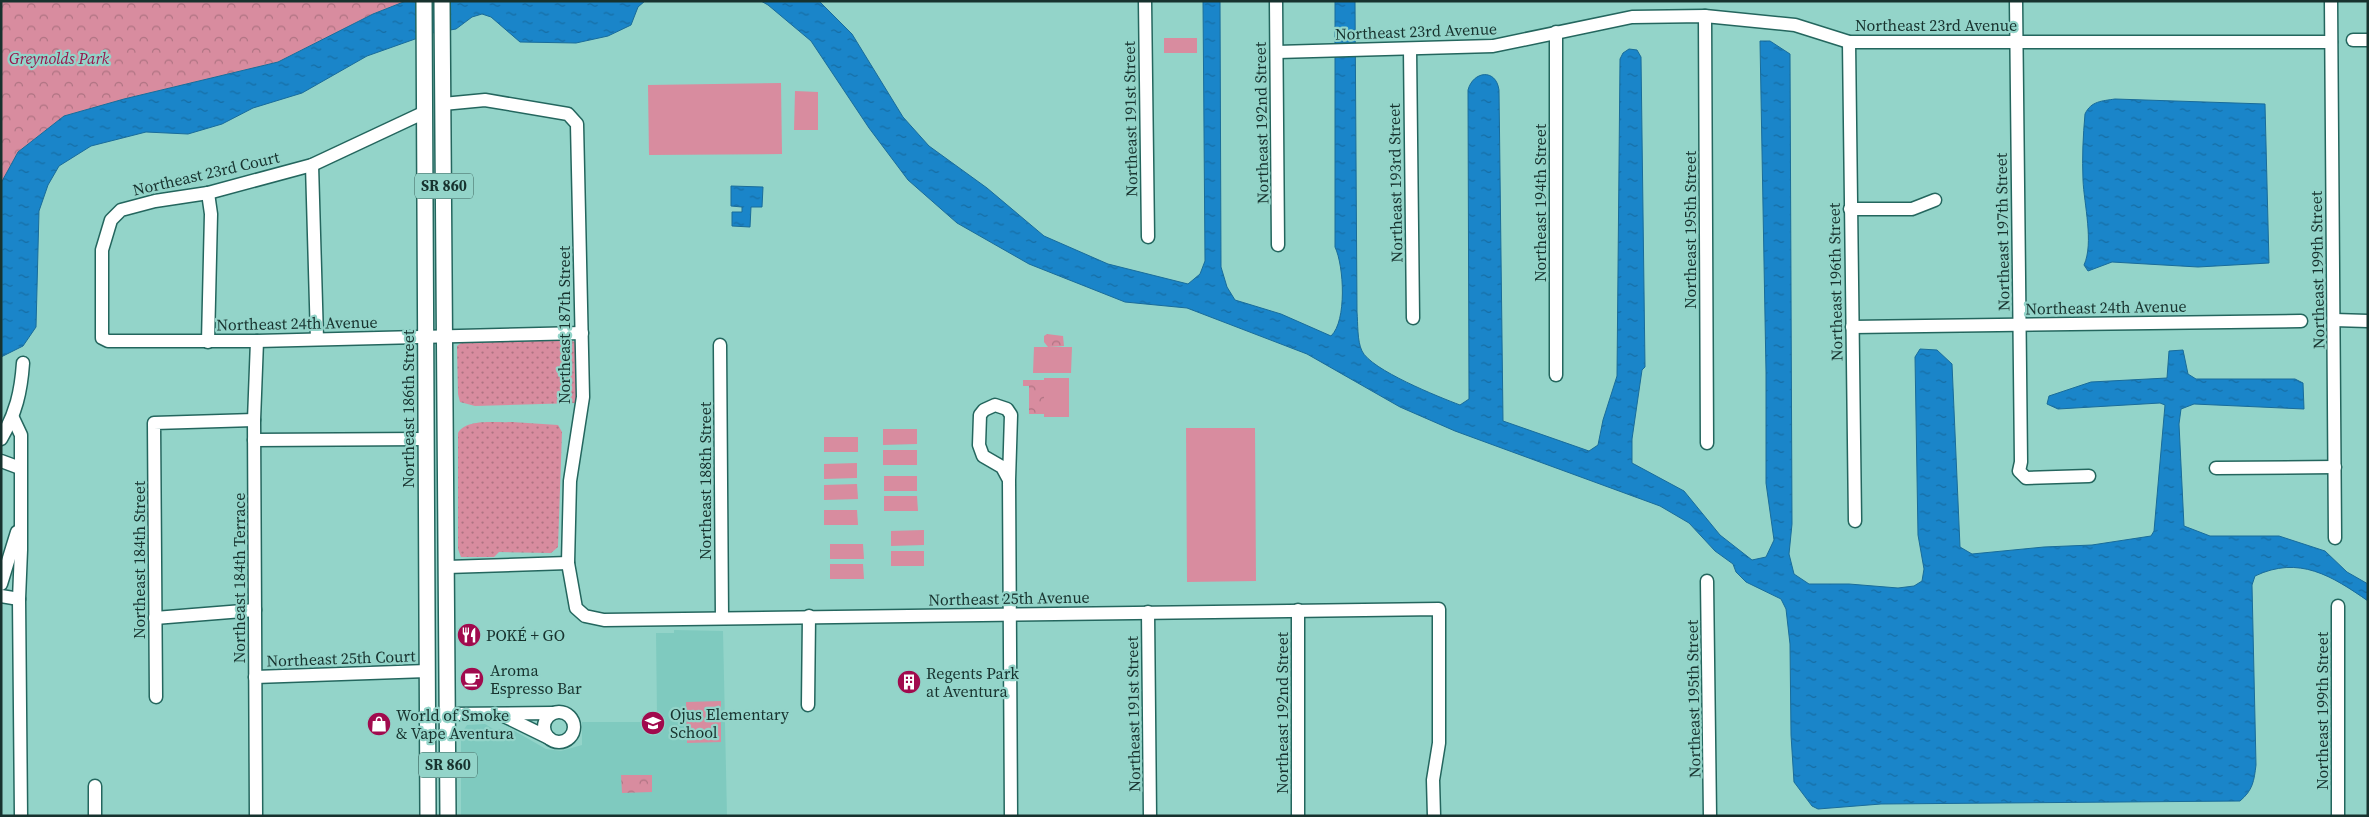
<svg xmlns="http://www.w3.org/2000/svg" width="2369" height="817" font-family="'Source Serif 4',serif">
	<defs>
		<pattern id="grass-dots" width="8" height="8" patternUnits="userSpaceOnUse" patternTransform="scale(1.25)"><rect width="8" height="8" fill="#d88c9f"/><path d="M2 2h.1M6 6h.1" fill="none" stroke="#ae7382" stroke-width="1.8" stroke-linecap="round"/></pattern>
		<pattern id="park-crowns" width="20" height="18" patternUnits="userSpaceOnUse" patternTransform="scale(1.25)"><rect width="20" height="18" fill="#d88c9f"/><path d="M2 6a3 3 0 1 1 6 0M12 15a3 3 0 1 1 6 0" fill="none" stroke="#ae7382"/></pattern>
		<pattern id="water-ripples" width="26" height="14" patternUnits="userSpaceOnUse" patternTransform="scale(1.25)"><rect width="26" height="14" fill="#1a85c9"/><path d="M2 4q2-2 4 0t4 0M15 11q2-2 4 0t4 0" fill="none" stroke="#166da4"/></pattern>
	</defs>
	<rect width="100%" height="100%" fill="#93d4c9"/>
	<!-- built -->
	<polygon fill="#7fcabf" points="674,630 723,631 727,816 461,816 461,734 467,725 485,724 493,729 511,729 546,749 561,751 582,745 582,722 652,722 657,715 656,633 674,633"/>
	<!-- grass -->
	<g fill="url(#grass-dots)">
		<polygon points="571,340 578,344 576,403 475,406 460,402 458,394 457,346 461,343"/>
		<path d="M512,422L558,425L562,432L558,547L551,553L499,552L494,557H461L458,549V433C466,418 497,423 512,422Z"/>
	</g>
	<!-- park -->
	<g fill="url(#park-crowns)">
		<polygon points="1,1 406,1 373,14 278,62 124,99 64,116 18,152 1,183"/>
		<polygon points="1047,334 1063,336 1064,346 1048,347 1044,342 1044,336"/>
		<polygon points="1023,380 1044,380 1044,414 1029,414 1029,386 1023,386"/>
		<polygon points="621,775 652,775 652,792 622,793"/>
	</g>
	<!-- pitch -->
	<g fill="#d88c9f">
		<rect x="1164" y="38" width="33" height="15"/>
		<polygon points="781,83 782,154 649,155 648,85"/>
		<polygon points="795,91 818,92 818,130 794,130"/>
		<polygon points="1034,347 1072,347 1071,373 1033,373"/>
		<rect x="1044" y="378" width="25" height="39"/>
		<polygon points="1186,428 1255,428 1256,581 1187,582"/>
		<polygon points="883,429 917,429 917,444 883,445"/>
		<rect x="824" y="437" width="34" height="15"/>
		<rect x="883" y="450" width="34" height="15"/>
		<polygon points="857,463 857,478 824,479 824,464"/>
		<rect x="884" y="476" width="33" height="15"/>
		<polygon points="857,484 858,499 824,500 824,485"/>
		<polygon points="884,496 917,496 918,511 884,511"/>
		<polygon points="824,510 857,510 858,525 824,525"/>
		<polygon points="924,530 924,545 891,546 891,531"/>
		<polygon points="830,544 863,544 864,559 830,559"/>
		<rect x="891" y="551" width="33" height="15"/>
		<polygon points="830,564 863,564 864,579 830,579"/>
		<polygon points="721,701 721,742 687,743 686,702"/>
	</g>
	<!-- water -->
	<g fill="url(#water-ripples)" stroke="#196c9a">
		<polygon points="406,1 434,4 451,1 645,1 638,7 631,25 608,36 576,43 520,42 491,17 482,14 472,17 456,29 432,33 367,56 302,93 253,108 222,124 188,134 146,132 91,146 59,166 48,185 39,211 36,327 23,346 1,357 1,183 18,152 64,116 124,99 278,62 373,14"/>
		<path d="M761,1H819L852,34L903,117L929,146L987,188L1044,236L1108,264L1188,284L1200,274L1205,261L1203,1H1220L1221,267L1227,287L1235,300L1281,314L1331,336C1347,321 1344,266 1335,247V1H1355L1357,312C1358,323 1357,341 1362,351C1371,370 1439,397 1460,405L1469,399L1468,90C1473,71 1496,68 1499,90L1503,421L1589,451L1598,445L1603,420L1617,376L1620,59L1623,53L1629,49L1637,50L1641,57L1645,367L1642,370L1632,439V463L1684,491L1720,535L1752,560L1766,557L1774,540L1766,483V372L1760,41H1770L1790,54L1792,524L1789,554L1794,574L1809,584H1849L1898,588L1914,586L1922,581L1924,569L1918,535L1915,357L1920,349L1937,350L1952,364L1960,547L1972,554L2044,547L2092,545L2151,536L2154,531L2165,405L2160,403L2058,409L2047,404L2049,396L2091,382L2167,378L2169,351L2183,350L2188,374L2196,379H2295L2303,383L2304,409L2194,404L2181,409L2179,424L2184,526L2210,536H2279L2325,551L2347,572L2368,584V601C2332,576 2299,555 2255,576L2252,585L2256,765C2254,781 2253,790 2240,801L1881,804L1818,809L1812,806L1794,782L1791,735L1790,644L1786,609L1781,599L1746,582L1736,572L1733,564L1715,551L1689,523L1660,506L1455,431L1400,407L1307,354L1187,308L1125,302L1029,264L957,223L908,180L869,128L811,41L768,5Z"/>
		<path d="M2115,99L2265,104L2269,263L2198,267L2112,262L2088,271L2084,265C2094,243 2084,204 2083,180C2082,158 2083,136 2085,114C2091,101 2102,101 2115,99Z"/>
		<polygon points="731,186 763,187 762,207 751,207 750,227 732,226 732,212 742,212 742,207 731,206"/>
	</g>
	<g fill="none" stroke-linecap="round" stroke-linejoin="round">
		<!-- minor casing -->
		<g stroke="#24665e" stroke-width="15">
			<g id="minor">
				<polyline points="1145,1 1148,237"/>
				<polyline points="1276,1 1278,245"/>
				<polyline points="2016,1 2021,462 2019,471 2026,478 2089,476"/>
				<polyline points="2331,1 2335,538"/>
				<polyline points="1705,16 1707,443"/>
				<polyline points="1556,32 1556,375"/>
				<polyline points="2353,40 2368,40"/>
				<polyline points="1849,42 1855,521"/>
				<polyline points="1410,49 1413,318"/>
				<polyline points="1277,52 1493,46 1632,17 1705,16 1795,25 1849,42 2331,42"/>
				<polyline points="443,104 485,100 568,114 577,124 583,397 570,481 568,563 576,608 585,616 604,620 1439,609 1439,743 1433,780 1434,816"/>
				<polyline points="423,113 312,165 208,193 155,201 121,210 111,220 102,250 102,338 108,341 257,341 582,333"/>
				<polyline points="312,165 317,339"/>
				<polyline points="1850,209 1912,209 1935,200"/>
				<polyline points="2334,320 2368,321"/>
				<polyline points="1852,327 2301,321"/>
				<polyline points="208,342 211,214 208,193"/>
				<polyline points="720,345 722,617"/>
				<polyline points="13,418 21,435 21,550 19,599 21,816"/>
				<path d="M1,439C16,413 21,392 23,363"/>
				<polyline points="254,440 426,439"/>
				<polyline points="1,461 20,468"/>
				<polyline points="2216,468 2335,467"/>
				<polyline points="1009,480 1002,467 983,456 979,445 980,415 984,410 995,405 1007,409 1011,415 1009,480 1011,816"/>
				<polyline points="447,567 568,563"/>
				<polyline points="1707,581 1710,816"/>
				<polyline points="1,584 17,532"/>
				<polyline points="1,596 19,599"/>
				<polyline points="1298,610 1298,816"/>
				<polyline points="1148,612 1150,816"/>
				<polyline points="155,618 255,610"/>
				<polyline points="255,677 427,671"/>
				<polyline points="156,697 154,423 254,420"/>
				<polyline points="808,705 809,616"/>
				<circle cx="559" cy="727" r="15"/>
				<polyline points="447,714 553,713"/>
				<polyline points="504,716 549,738"/>
				<polyline points="95,786 95,816"/>
				<polyline points="256,816 254,420 257,341"/>
				<polyline points="2338,816 2338,606"/>
			</g>
		</g>
		<!-- major casing -->
		<g stroke="#24665e" stroke-width="18">
			<g id="major">
				<polyline points="424,1 428,816"/>
				<polyline points="442,1 448,816"/>
			</g>
		</g>
		<!-- minor -->
		<use href="#minor" stroke="#fff" stroke-width="12"/>
		<!-- major -->
		<use href="#major" stroke="#fff" stroke-width="15"/>
	</g>
	<!-- icons -->
	<defs>
		<g id="restaurant-disc" transform="scale(1.25)"><circle r="9.5" fill="#a10a4d" stroke="#93d4c9"/><path d="M-5-6h1v4h1v-4h1v4h1v-4h1v5L-1.5 .5V6h-2V.5L-5-1ZM5-6V6H3V1.5H1.5Q1.5-4 5-6Z" fill="#fff"/></g>
		<g id="cafe-disc" transform="scale(1.25)"><circle r="9.5" fill="#a10a4d" stroke="#93d4c9"/><path d="M-5.5-4.5H6V0H3Q3 3.5 0 3.5H-2.5Q-5.5 3.5-5.5 0ZM3-3.2v2h1.7v-2ZM-6 4.5H4V6H-6Z" fill="#fff"/></g>
		<g id="building-disc" transform="scale(1.25)"><circle r="9.5" fill="#a10a4d" stroke="#93d4c9"/><path d="M-4-6H4V6H1V3H-1V6H-4ZM-2.5-4.3h1.7v1.8h-1.7ZM.8-4.3h1.7v1.8H.8ZM-2.5-1h1.7V.8h-1.7ZM.8-1h1.7V.8H.8Z" fill="#fff"/></g>
		<g id="school-disc" transform="scale(1.25)"><circle r="9.5" fill="#a10a4d" stroke="#93d4c9"/><path d="M0-5L7-2L0 1L-7-2ZM-4 1L0 2.5L4 1V4Q0 6-4 4Z" fill="#fff"/></g>
		<g id="shop-disc" transform="scale(1.25)"><circle r="9.5" fill="#a10a4d" stroke="#93d4c9"/><path d="M-5-2.5h2.3a2.7 3.5 0 0 1 5.4 0H5L5.5 6h-11ZM-1.5-2.5h3a1.5 2.3 0 0 0-3 0Z" fill="#fff"/></g>
	</defs>
	<g fill-rule="evenodd">
		<use href="#restaurant-disc" x="469" y="635"/>
		<use href="#cafe-disc" x="472" y="679"/>
		<use href="#building-disc" x="909" y="682"/>
		<use href="#school-disc" x="653" y="723"/>
		<use href="#shop-disc" x="379" y="724"/>
	</g>
	<g text-anchor="middle" stroke-width="4.5" stroke-linejoin="round" paint-order="stroke">
		<!-- shield labels -->
		<g fill="#93d4c9" stroke="#3c635c" stroke-width="1">
			<rect x="415" y="173.5" width="58" height="25" rx="4"/>
			<rect x="419" y="752.5" width="58" height="25" rx="4"/>
		</g>
		<g font-size="15" font-weight="bold" fill="#17322e">
			<text x="444" y="191">SR 860</text>
			<text x="448" y="770">SR 860</text>
		</g>
		<!-- street labels -->
		<g font-size="16" fill="#17322e" stroke="#93d4c9">
			<text x="1936" y="31">Northeast 23rd Avenue</text>
			<text transform="translate(1416 31) rotate(-2)" y="6">Northeast 23rd Avenue</text>
			<text transform="translate(1130 119) rotate(-91)" y="6">Northeast 191st Street</text>
			<text transform="translate(1261 123) rotate(-91)" y="6">Northeast 192nd Street</text>
			<text transform="translate(206 173) rotate(-13)" y="6">Northeast 23rd Court</text>
			<text transform="translate(1395 183) rotate(-91)" y="6">Northeast 193rd Street</text>
			<text transform="translate(1540 203) rotate(-90)" y="6">Northeast 194th Street</text>
			<text transform="translate(1690 230) rotate(-90)" y="6">Northeast 195th Street</text>
			<text transform="translate(2002 232) rotate(-91)" y="6">Northeast 197th Street</text>
			<text transform="translate(2317 270) rotate(-91)" y="6">Northeast 199th Street</text>
			<text transform="translate(1835 282) rotate(-91)" y="6">Northeast 196th Street</text>
			<text transform="translate(2106 307) rotate(-1)" y="6">Northeast 24th Avenue</text>
			<text transform="translate(297 323) rotate(-1)" y="6">Northeast 24th Avenue</text>
			<text transform="translate(564 325) rotate(-90)" y="6">Northeast 187th Street</text>
			<text transform="translate(408 409) rotate(-90)" y="6">Northeast 186th Street</text>
			<text transform="translate(705 481) rotate(-90)" y="6">Northeast 188th Street</text>
			<text transform="translate(139 560) rotate(-90)" y="6">Northeast 184th Street</text>
			<text transform="translate(239 578) rotate(-90)" y="6">Northeast 184th Terrace</text>
			<text transform="translate(1009 598) rotate(-1)" y="6">Northeast 25th Avenue</text>
			<text transform="translate(341 658) rotate(-2)" y="6">Northeast 25th Court</text>
			<text transform="translate(1693 699) rotate(-91)" y="6">Northeast 195th Street</text>
			<text transform="translate(2322 711) rotate(-90)" y="6">Northeast 199th Street</text>
			<text transform="translate(1282 713) rotate(-90)" y="6">Northeast 192nd Street</text>
			<text transform="translate(1133 714) rotate(-91)" y="6">Northeast 191st Street</text>
		</g>
		<!-- park labels -->
		<g font-size="16" font-style="italic" fill="#99154b" stroke="#93d4c9">
			<text x="59" y="64">Greynolds Park</text>
		</g>
		<!-- poi labels -->
		<g font-size="16" fill="#17322e" stroke="#93d4c9" text-anchor="start">
			<text x="486" y="641">POKÉ + GO</text>
			<text x="490" y="676">Aroma<tspan x="490" dy="18">Espresso Bar</tspan></text>
			<text x="926" y="679">Regents Park<tspan x="926" dy="18">at Aventura</tspan></text>
			<text x="670" y="720">Ojus Elementary<tspan x="670" dy="18">School</tspan></text>
			<text x="396" y="721">World of Smoke<tspan x="396" dy="18">&amp; Vape Aventura</tspan></text>
		</g>
	</g>
	<!-- border -->
	<rect width="2369" height="817" fill="none" stroke="#17322e" stroke-width="5"/>
</svg>
